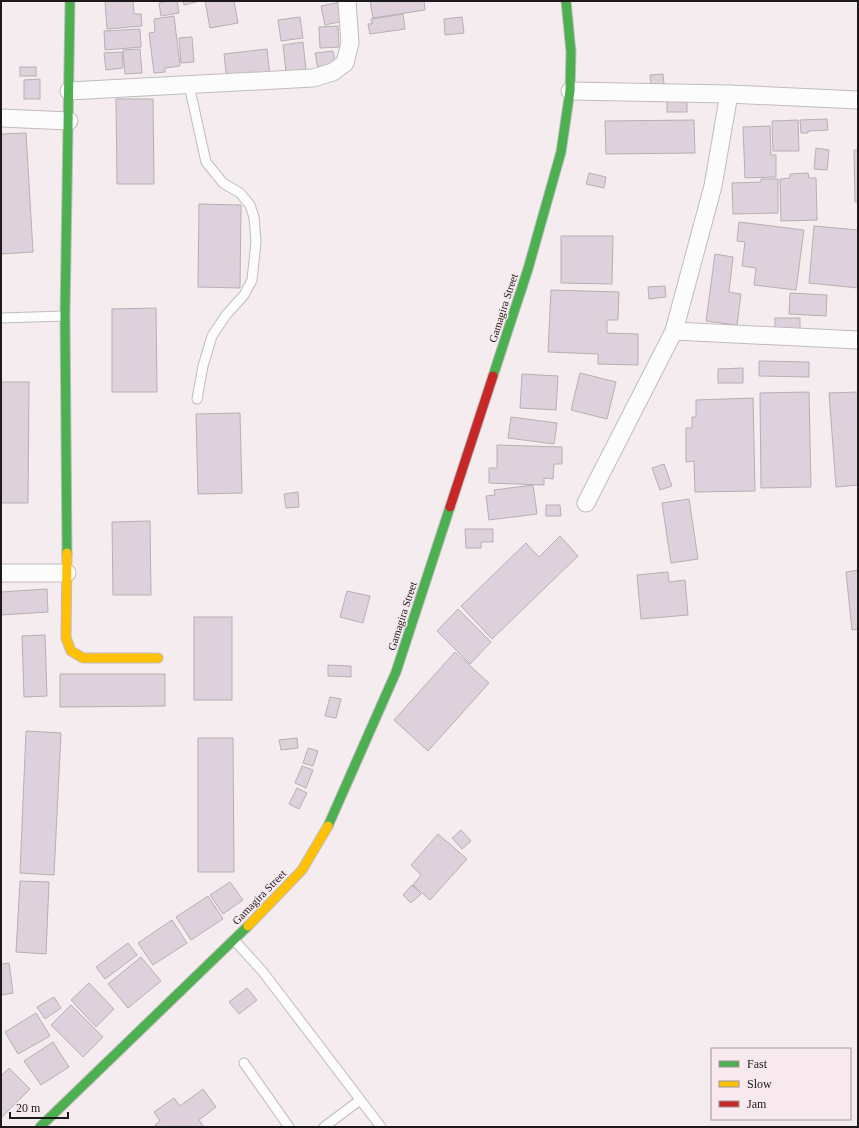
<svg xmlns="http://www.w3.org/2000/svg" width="859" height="1128" font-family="Georgia,serif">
	<rect width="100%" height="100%" fill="#f4ecef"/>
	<!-- building -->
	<g fill="#dfd1db" stroke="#b5b0b2">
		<polygon points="105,1 133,1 134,14 141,14 142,26 107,29"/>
		<polygon points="170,1 177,1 179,13 161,16 159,3"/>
		<polygon points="183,1 200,1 184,5"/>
		<polygon points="205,1 234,1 238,23 210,28"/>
		<polygon points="370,1 424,1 425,10 373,18"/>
		<polygon points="341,2 344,21 325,25 321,6"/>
		<polygon points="403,14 405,29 370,34 368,24 372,24 371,19"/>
		<polygon points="174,16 180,66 165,68 165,72 154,73 149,33 155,32 154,19"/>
		<polygon points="300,17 303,38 281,41 278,20"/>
		<polygon points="462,17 464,33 445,35 444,19"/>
		<polygon points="338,26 339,47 320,48 319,27"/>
		<polygon points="140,29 141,47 105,50 104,31"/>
		<polygon points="192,37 194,62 181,63 179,38"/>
		<polygon points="303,42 306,70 286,72 283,45"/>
		<polygon points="140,49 142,73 125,74 123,50"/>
		<polygon points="267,49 270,76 227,81 224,54"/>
		<polygon points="333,51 336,67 318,69 315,53"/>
		<polygon points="122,52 123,68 106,70 104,53"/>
		<rect x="20" y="67" width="16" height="9"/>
		<polygon points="663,74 664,84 651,85 650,75"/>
		<polygon points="40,79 40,99 24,99 24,80"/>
		<polygon points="116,99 153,99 154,184 117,184"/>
		<rect x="667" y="101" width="20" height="11"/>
		<polygon points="827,119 828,130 808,131 808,133 801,133 800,120"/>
		<polygon points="694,120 695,153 606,154 605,121"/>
		<polygon points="798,120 799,151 773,151 772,121"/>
		<polygon points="770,126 771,155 776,155 776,177 745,178 743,127"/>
		<polygon points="26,133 33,252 1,254 1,134"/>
		<polygon points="816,148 829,150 827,170 814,169"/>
		<polygon points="854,150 858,150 858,202 855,202"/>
		<polygon points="589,173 606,177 604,188 586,184"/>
		<polygon points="808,173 809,178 816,178 817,220 781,221 780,179 790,178 790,174"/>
		<polygon points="761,179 778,179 778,213 733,214 732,183 761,182"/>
		<polygon points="199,204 241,205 240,288 198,287"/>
		<polygon points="739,222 804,230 796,290 754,285 756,268 742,266 745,242 737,241"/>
		<polygon points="814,226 858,230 858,288 809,283"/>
		<polygon points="561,236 613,236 612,284 561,283"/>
		<polygon points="715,254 733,257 729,292 741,294 737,325 706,321"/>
		<polygon points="665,286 666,297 649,299 648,287"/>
		<polygon points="551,290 619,292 618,320 607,320 607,333 638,334 638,365 598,364 598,354 548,352"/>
		<polygon points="790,293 827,295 826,316 789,314"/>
		<polygon points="156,308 157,392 112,392 112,309"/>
		<rect x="775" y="318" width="25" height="11"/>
		<polygon points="759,361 809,362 809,377 759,376"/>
		<polygon points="743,368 743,383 718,383 718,369"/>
		<polygon points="580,373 616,382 607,419 571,410"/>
		<polygon points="522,374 558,376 556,410 520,408"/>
		<polygon points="1,382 29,382 28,503 1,503"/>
		<polygon points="809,392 811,487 761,488 760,393"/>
		<polygon points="858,392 858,485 836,487 829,393"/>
		<polygon points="753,398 755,491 695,492 694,461 686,462 686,428 692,428 692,417 696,417 696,400"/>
		<polygon points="240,413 242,493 198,494 196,414"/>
		<polygon points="511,417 557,423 554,444 508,438"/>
		<polygon points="497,445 562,447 562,464 554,464 553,479 544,478 544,485 489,483 489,468 497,468"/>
		<polygon points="664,464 672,486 660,490 652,468"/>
		<polygon points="533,485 537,514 489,520 486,496 495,495 494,490"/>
		<polygon points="298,492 299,507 286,508 284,494"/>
		<polygon points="689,499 698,559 671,563 662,503"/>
		<polygon points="546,505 560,505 561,516 546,516"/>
		<polygon points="150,521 151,595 113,595 112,522"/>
		<polygon points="465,529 493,529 493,542 481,542 481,548 466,548"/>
		<polygon points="560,536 578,556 492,639 461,606 526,543 539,557"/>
		<polygon points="858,570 858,629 852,630 846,572"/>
		<polygon points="668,572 669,582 685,580 688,615 641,619 637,575"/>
		<polygon points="47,589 48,612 1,615 1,592"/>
		<polygon points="347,591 370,596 363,623 340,617"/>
		<polygon points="458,609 491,642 470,664 437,631"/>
		<rect x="194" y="617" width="38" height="83"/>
		<polygon points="45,635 47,696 24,697 22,636"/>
		<polygon points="455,652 489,683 428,751 394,720"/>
		<polygon points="328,665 351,666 351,677 328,676"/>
		<polygon points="60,674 165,674 165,706 60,707"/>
		<polygon points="330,697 341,699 336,718 325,716"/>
		<polygon points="26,731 61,733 54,875 20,873"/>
		<polygon points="198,738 233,738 234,872 198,872"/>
		<polygon points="297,738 298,748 281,750 279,740"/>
		<polygon points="308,748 318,751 313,766 303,763"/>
		<polygon points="302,766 313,770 306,788 295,783"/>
		<polygon points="297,788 307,793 299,809 289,804"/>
		<polygon points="461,830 471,841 462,849 452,838"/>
		<polygon points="438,834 467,859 430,900 413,885 421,875 411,865"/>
		<polygon points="20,881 49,882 46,954 16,952"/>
		<polygon points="230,882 243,900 223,914 210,895"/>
		<polygon points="412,885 421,894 411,903 403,895"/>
		<polygon points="208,896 223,919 191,940 176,917"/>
		<polygon points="172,920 187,943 153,965 138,943"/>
		<polygon points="128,943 137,955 105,979 96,967"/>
		<polygon points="141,957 161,981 128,1008 108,984"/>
		<polygon points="9,963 13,993 1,995 1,964"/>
		<polygon points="89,983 114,1009 96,1027 71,1000"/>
		<polygon points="247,988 257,1000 239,1014 229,1002"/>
		<polygon points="54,997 61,1008 45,1019 37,1007"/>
		<polygon points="71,1005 103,1037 83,1057 51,1025"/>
		<polygon points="36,1013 50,1036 18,1054 5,1032"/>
		<polygon points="53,1042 69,1067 41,1085 24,1061"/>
		<polygon points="9,1068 30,1089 1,1118 1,1076"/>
		<polygon points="203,1089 216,1107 199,1120 204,1127 157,1127 155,1125 160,1121 154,1112 174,1098 180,1106"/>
	</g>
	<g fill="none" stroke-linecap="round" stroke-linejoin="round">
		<!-- lane casing -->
		<g stroke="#c1bbbd" stroke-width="11">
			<g id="lane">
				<polyline points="189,85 206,162 223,183 240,193 250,205 254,217 256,242 252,280 244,295 226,315 212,336 203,366 197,399"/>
				<polyline points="1,318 65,316"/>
				<polyline points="234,940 263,972 381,1127"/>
				<polyline points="244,1063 289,1127"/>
				<polyline points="324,1127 360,1100"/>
			</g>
		</g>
		<!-- street casing -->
		<g stroke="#c1bbbd" stroke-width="19">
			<g id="street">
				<polyline points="69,91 313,78 333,72 345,63 350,43 347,1"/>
				<polyline points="570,91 729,94 858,100"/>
				<polyline points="1,118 69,121"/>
				<polyline points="674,331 858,340"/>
				<polyline points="586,503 674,331 713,186 729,94"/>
				<polyline points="1,573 67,573"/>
			</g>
		</g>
		<!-- fast casing -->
		<g stroke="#c1bbbd" stroke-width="11">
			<g id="fast">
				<polyline points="493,376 528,269 561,152 570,91 571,52 566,1"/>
				<polyline points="67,553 65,316 70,1"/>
				<polyline points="328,826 396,672 450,507"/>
				<polyline points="40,1127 248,926"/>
			</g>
		</g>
		<!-- slow casing -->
		<g stroke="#c1bbbd" stroke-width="11">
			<g id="slow">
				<polyline points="67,553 66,638 71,651 83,658 158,658"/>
				<polyline points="248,926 302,870 328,826"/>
			</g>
		</g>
		<!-- jam casing -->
		<g stroke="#c1bbbd" stroke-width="11">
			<polyline id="jam" points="450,507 493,376"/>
		</g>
		<!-- lane -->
		<use href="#lane" stroke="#fdfcfd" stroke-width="9"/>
		<!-- street -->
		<use href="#street" stroke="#fdfcfd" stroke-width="17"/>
		<!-- fast -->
		<use href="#fast" stroke="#4caf50" stroke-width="9"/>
		<!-- slow -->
		<use href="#slow" stroke="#ffc107" stroke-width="9"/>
		<!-- jam -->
		<use href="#jam" stroke="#c62828" stroke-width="9"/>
	</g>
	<g text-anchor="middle" stroke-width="3" stroke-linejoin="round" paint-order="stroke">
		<!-- street labels -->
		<g font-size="11" fill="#1e1a1b" stroke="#f7e9ee">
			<text transform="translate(503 308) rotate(-72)" y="4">Gamagira Street</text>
			<text transform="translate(402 616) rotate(-72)" y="4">Gamagira Street</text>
			<text transform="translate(259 897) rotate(-46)" y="4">Gamagira Street</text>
		</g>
	</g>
	<!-- border -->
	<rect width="859" height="1128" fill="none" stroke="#1e1a1b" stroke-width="4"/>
	<!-- legend -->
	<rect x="711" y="1048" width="140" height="72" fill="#f7e9ee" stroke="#a0969a"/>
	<rect x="719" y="1061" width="20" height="6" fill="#4caf50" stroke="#a0969a"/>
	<text x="747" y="1068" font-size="12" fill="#1e1a1b">Fast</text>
	<rect x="719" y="1081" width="20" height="6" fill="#ffc107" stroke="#a0969a"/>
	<text x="747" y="1088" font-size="12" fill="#1e1a1b">Slow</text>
	<rect x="719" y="1101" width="20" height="6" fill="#c62828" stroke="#a0969a"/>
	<text x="747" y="1108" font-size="12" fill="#1e1a1b">Jam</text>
	<!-- scale -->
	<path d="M10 1112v6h58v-6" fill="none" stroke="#1e1a1b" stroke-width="2"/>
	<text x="16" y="1112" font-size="12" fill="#1e1a1b" stroke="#f7e9ee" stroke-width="3" paint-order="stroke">20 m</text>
</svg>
